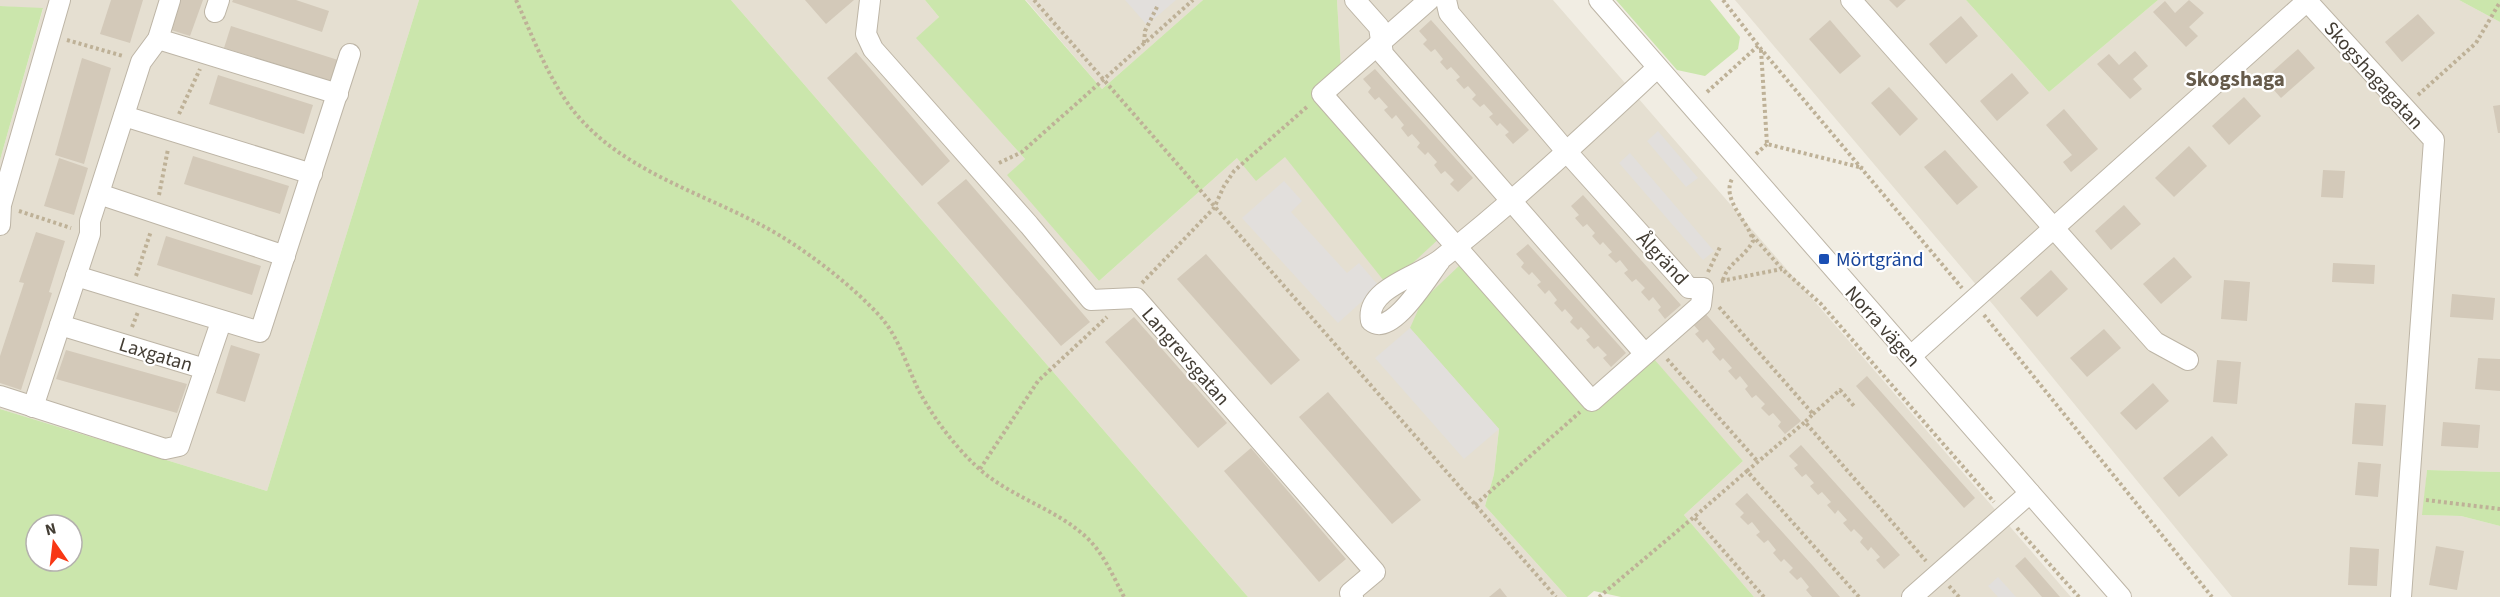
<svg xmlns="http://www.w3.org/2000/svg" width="2500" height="597" font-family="'Source Sans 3',sans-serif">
	<rect width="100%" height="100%" fill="#f1ede3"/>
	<!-- residential -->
	<g fill="#e5dfd1">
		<polygon points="0,0 419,0 267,491 0,409 0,160 43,9 0,6"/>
		<polygon points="731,0 925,0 939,17 917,38 1025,159 1008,175 1099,281 1237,158 1285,156 1388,285 1315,90 1341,68 1337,0 1553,0 2071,597 1754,597 1684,515 1743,461 1654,360 1593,410 1499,429 1494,474 1485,506 1567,597 1248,597"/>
		<polygon points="1026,0 1203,0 1102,89"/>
		<polygon points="1735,0 1966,0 2049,92 2158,0 2459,0 2500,22 2500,472 2427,470 2423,515 2461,516 2500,526 2500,597 2232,597 1995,307"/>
	</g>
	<!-- green -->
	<g fill="#cbe6ac" fill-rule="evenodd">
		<path d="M419,0H731L1248,597H0V409L267,491ZM36,525H72V561H36Z"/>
		<polygon points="925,0 1025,0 1102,89 1203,0 1337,0 1341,68 1315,90 1443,235 1388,286 1285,157 1256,181 1237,158 1099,281 1007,175 1025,159 916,38 939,17"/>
		<polygon points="1616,0 1710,0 1740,37 1738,49 1705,76 1677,70"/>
		<polygon points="1966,0 2158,0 2049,92"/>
		<polygon points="2459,0 2500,0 2500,22"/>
		<polygon points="0,6 43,8 0,160"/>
		<polygon points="1461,264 1592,409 1654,359 1743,461 1684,515 1754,597 1621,597 1594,591 1587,597 1567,597 1485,506 1494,474 1499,429 1410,328 1422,301"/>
		<polygon points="2427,470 2500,472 2500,526 2461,516 2422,515"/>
	</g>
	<!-- parking -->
	<g fill="#e2dfdc">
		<polygon points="1125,0 1176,0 1147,25"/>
		<polygon points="1658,131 1698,178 1686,187 1647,141"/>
		<polygon points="1630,153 1714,251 1703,260 1619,163"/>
		<polygon points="1284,181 1302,201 1291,212 1347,273 1359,263 1379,286 1338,323 1242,218"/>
		<polygon points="1410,328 1499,429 1464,459 1375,358"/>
		<polygon points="1998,577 2016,597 1998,597 1988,586"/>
	</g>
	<!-- building -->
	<g fill="#d3c9b9">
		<polygon points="111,0 143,0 130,43 100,34"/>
		<polygon points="178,0 203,0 190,36 168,29"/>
		<polygon points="233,0 296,0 329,11 322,32 232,2"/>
		<polygon points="805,0 854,0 826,24"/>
		<polygon points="1889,0 1906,0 1897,8"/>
		<polygon points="2189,0 2204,13 2189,27 2198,36 2186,47 2153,12 2165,1 2175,13"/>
		<polygon points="2418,14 2435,33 2402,62 2385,42"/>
		<polygon points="1961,16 1978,36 1946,64 1929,44"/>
		<polygon points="1431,20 1529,130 1513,144 1505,135 1509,132 1500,123 1497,126 1489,117 1493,114 1484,104 1480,107 1472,99 1476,95 1468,86 1464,89 1456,80 1460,77 1451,67 1447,70 1440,62 1443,59 1435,49 1431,52 1423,44 1427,40 1419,31"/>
		<polygon points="1830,20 1861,56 1840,74 1809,39"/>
		<polygon points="231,26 338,60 331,81 224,48"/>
		<polygon points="2298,49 2315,68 2281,98 2264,79"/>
		<polygon points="2135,51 2148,66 2133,79 2142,89 2130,99 2097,64 2109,54 2119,65"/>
		<polygon points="856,52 950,161 922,186 827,78"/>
		<polygon points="82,58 111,68 84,164 55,155"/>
		<polygon points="1375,69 1473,178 1458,192 1450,184 1454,180 1445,171 1441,174 1434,165 1437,162 1428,152 1425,155 1417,147 1420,143 1412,134 1408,137 1401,128 1404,125 1396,115 1392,119 1384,110 1388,107 1379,97 1375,100 1368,92 1371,88 1363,79"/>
		<polygon points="2012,73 2029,93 1997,121 1980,101"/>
		<polygon points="218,75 313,105 304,134 209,104"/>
		<polygon points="1889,87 1918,119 1900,136 1871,103"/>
		<polygon points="2244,97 2261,116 2229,145 2212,126"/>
		<polygon points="2500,105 2500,133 2498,133 2493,106"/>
		<polygon points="2064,109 2098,149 2071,172 2063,162 2072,155 2046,125"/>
		<polygon points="2189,146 2207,166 2174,197 2155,178"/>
		<polygon points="1945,150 1978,187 1957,205 1924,167"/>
		<polygon points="193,156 289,186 280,214 184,184"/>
		<polygon points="59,158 88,168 74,215 44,206"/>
		<polygon points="2323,170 2345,171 2343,198 2321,197"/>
		<polygon points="966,179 1090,322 1061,346 937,203"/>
		<polygon points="1583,195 1681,305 1665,319 1658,310 1661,307 1653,297 1649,301 1641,292 1645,288 1636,279 1632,282 1624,273 1628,270 1620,260 1616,263 1608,255 1612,252 1603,242 1600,245 1592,236 1595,233 1587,224 1583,227 1575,218 1579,215 1571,206"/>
		<polygon points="2124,205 2141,224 2111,250 2095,231"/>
		<polygon points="36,232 65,241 49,292 52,293 21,390 0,383 0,356 24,283 19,282"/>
		<polygon points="166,236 261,266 252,295 157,265"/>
		<polygon points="1528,244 1626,353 1611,367 1603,358 1607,355 1598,346 1594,349 1586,340 1590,337 1581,327 1578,330 1570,322 1573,318 1565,309 1562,312 1554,303 1557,300 1549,290 1545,294 1537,285 1541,282 1532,272 1529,275 1521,267 1524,263 1516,254"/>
		<polygon points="1206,254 1300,360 1271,385 1177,279"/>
		<polygon points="2174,257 2192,277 2161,304 2143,284"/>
		<polygon points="2333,263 2375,265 2374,284 2332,282"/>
		<polygon points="2051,270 2068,289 2037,317 2020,298"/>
		<polygon points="2224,280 2250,282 2247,321 2221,319"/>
		<polygon points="2452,294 2495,298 2493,320 2450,317"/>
		<polygon points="1703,311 1801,421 1785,434 1778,426 1781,422 1773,413 1769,416 1761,408 1765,404 1756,395 1752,398 1745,389 1748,386 1740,376 1736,380 1728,371 1732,368 1723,358 1720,361 1712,352 1715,349 1707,339 1703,343 1695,334 1699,331 1691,322"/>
		<polygon points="1134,317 1227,423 1198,448 1105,342"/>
		<polygon points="2104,329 2121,348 2087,377 2070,358"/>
		<polygon points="231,345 260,354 245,402 216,393"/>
		<polygon points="66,350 187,384 177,413 56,379"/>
		<polygon points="2478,358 2500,359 2500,391 2475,389"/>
		<polygon points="2217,360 2241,362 2237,404 2213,402"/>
		<polygon points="1867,376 1975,498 1964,508 1856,386"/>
		<polygon points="2153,383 2169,401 2136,430 2120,413"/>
		<polygon points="1328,392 1421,500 1392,524 1299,417"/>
		<polygon points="2355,403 2386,405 2383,446 2352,444"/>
		<polygon points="2443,422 2480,425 2478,448 2441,446"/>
		<polygon points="2212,436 2228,455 2179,497 2163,478"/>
		<polygon points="1801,445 1900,555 1884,569 1876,560 1880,557 1871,547 1868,551 1860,542 1863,538 1854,529 1851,532 1843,523 1847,520 1838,510 1835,514 1827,505 1831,502 1822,492 1818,495 1810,486 1814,483 1806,474 1802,477 1794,468 1798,465 1789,456"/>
		<polygon points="1251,448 1346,559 1319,582 1224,471"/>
		<polygon points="2358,462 2381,464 2378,497 2355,495"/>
		<polygon points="1747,493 1813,566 1840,597 1812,597 1806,590 1809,587 1801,577 1797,580 1789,572 1793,568 1784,559 1781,562 1773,553 1776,550 1768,540 1764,543 1756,535 1760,532 1752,522 1748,525 1740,517 1744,513 1735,504"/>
		<polygon points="2436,546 2464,551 2457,590 2429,585"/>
		<polygon points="2350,547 2379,549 2377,586 2348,585"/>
		<polygon points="2025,557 2060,597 2042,597 2015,566"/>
		<polygon points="1500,588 1507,597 1489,597"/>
	</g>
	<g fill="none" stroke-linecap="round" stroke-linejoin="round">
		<!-- minor casing -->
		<g stroke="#bdb5a6" stroke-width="22">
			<g id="minor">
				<polyline points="870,0 866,34 873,49 1029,225 1091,300 1136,298 1375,572 1350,593 1353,597"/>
				<polyline points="1355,0 1379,27 1383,54 1645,354"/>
				<polyline points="1429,0 1322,94 1592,401 1701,305 1703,288 1689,288 1566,151 1449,13 1446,0"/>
				<polyline points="1599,0 2121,597"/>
				<polyline points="1851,0 2155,342 2188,360"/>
				<polyline points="215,12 219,0"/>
				<polyline points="158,39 338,94"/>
				<polyline points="124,116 312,174"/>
				<polyline points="99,194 285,256"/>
				<polyline points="0,225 1,205 60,0"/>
				<path d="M1440,261C1428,276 1392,338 1371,321C1365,288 1420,276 1441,259C1516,200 1587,133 1657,68"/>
				<polyline points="76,276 260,332 350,54"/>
				<polyline points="60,325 205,369 221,322"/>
				<polyline points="1911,356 2307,1 2434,140 2401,597"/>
				<polyline points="0,396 165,449 179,446 205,369"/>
				<polyline points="33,407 90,234 90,221 141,62 158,39 170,0"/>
				<polyline points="1912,597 2030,493"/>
			</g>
		</g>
		<!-- path -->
		<g stroke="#beb197" stroke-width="4" stroke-dasharray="3 3" stroke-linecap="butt">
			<path d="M516,0C532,35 546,73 569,105C616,169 696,190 763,226C801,246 848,282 878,314C898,335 906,364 918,389C932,416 953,444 975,465C1007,496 1053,507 1085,536C1103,552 1113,576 1124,597"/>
			<polyline points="1034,0 1556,597"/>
			<polyline points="1723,0 1761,49 1962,288"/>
			<polyline points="67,40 123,56"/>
			<polyline points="1144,43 1145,31 1158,5"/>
			<polyline points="1761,50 1767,144 1863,168"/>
			<polyline points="1707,92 1758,46"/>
			<polyline points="2418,95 2476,43 2500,2"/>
			<polyline points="179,114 200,69"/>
			<polyline points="1756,154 1767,144"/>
			<polyline points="999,163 1022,152 1193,0"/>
			<polyline points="159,195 168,149"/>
			<polyline points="19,211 71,228"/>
			<polyline points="1752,235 1782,269 1821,304 1994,502"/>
			<polyline points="1708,272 1721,245"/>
			<polyline points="136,276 151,231"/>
			<path d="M1723,280C1727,264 1745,257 1753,241C1749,222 1721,200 1732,179"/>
			<polyline points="1721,281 1782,269"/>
			<polyline points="1142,283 1214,208 1224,186 1234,171 1308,106"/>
			<polyline points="1719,307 1813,414 1805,422"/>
			<polyline points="1984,315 2212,597"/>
			<polyline points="132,327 138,312"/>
			<polyline points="1667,359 1758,462"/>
			<polyline points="1813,414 1840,390 1854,406"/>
			<polyline points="980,469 1038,381 1107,317"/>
			<polyline points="1747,471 1805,422 1926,561"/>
			<polyline points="2426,500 2500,509"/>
			<polyline points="1475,505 1580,412"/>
			<polyline points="2017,528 2079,597"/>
			<polyline points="1949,586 1959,597"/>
			<polyline points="1599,597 1694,517"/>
			<polyline points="1764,597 1694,517 1747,471 1859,597"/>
		</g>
		<!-- minor -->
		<use href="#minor" stroke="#fff" stroke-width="20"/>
	</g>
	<!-- markers -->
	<rect fill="#1a4fb4" stroke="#fff" stroke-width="2" x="1818" y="253" width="12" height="12" rx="3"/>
	<g text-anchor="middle" stroke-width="4.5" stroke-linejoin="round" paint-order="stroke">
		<!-- street labels -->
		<g font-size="20" fill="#433d34" stroke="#fff">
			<text transform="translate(2374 75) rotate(48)" y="7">Skogshagagatan</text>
			<text transform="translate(1663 258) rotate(47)" y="7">Ålgränd</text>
			<text transform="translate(1883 326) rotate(48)" y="7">Norra vägen</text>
			<text transform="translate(156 354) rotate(17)" y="7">Laxgatan</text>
			<text transform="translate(1186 356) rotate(49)" y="7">Langrevsgatan</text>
		</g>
		<!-- transit labels -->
		<g font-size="20" fill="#164399" stroke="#fff" text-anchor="start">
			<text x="1836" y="266">Mörtgränd</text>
		</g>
		<!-- neighbourhood labels -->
		<g font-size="21" font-weight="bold" fill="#665b4b" stroke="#fff">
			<text x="2235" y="86">Skogshaga</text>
		</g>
	</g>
	<!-- north arrow -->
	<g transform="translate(54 543) rotate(346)"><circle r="28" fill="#ffffff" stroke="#b4b1ae" stroke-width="1.5"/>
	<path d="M0-4.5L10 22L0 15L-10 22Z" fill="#f83714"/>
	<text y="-9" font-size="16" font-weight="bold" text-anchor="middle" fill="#433d34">N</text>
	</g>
</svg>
